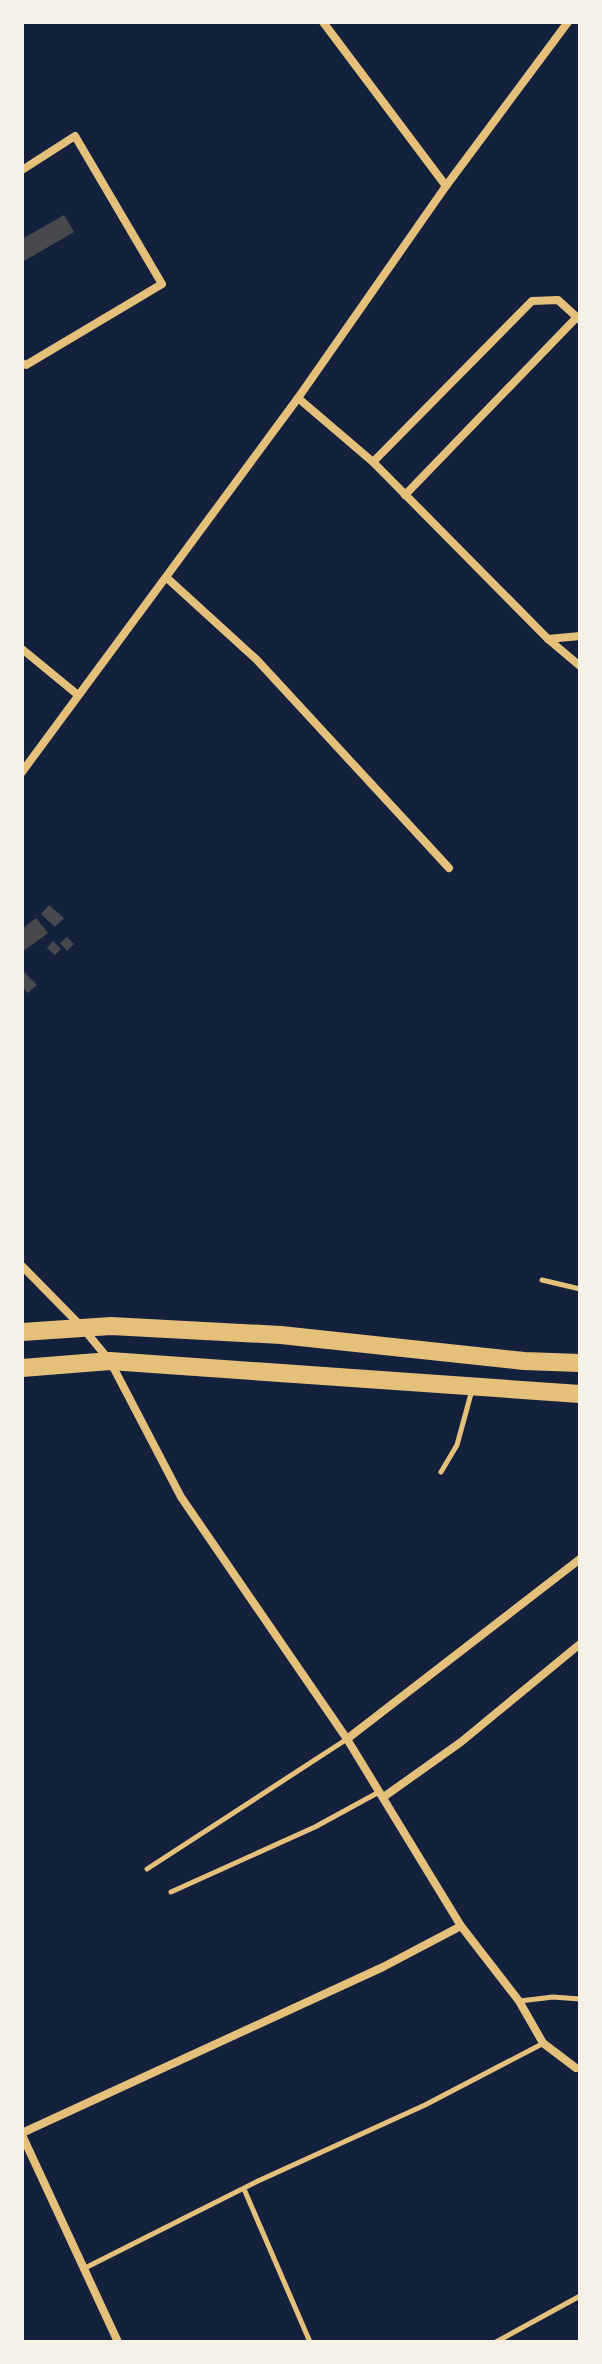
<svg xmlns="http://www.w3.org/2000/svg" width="602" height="2364" font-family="Spectral,serif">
	<rect width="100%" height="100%" fill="#14213d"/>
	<!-- building -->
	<g fill="#48494c">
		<polygon points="64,215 74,232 24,261 22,239"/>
		<polygon points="49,905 64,918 55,927 41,914"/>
		<polygon points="36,918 48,933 22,952 22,929"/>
		<polygon points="67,937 74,944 67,951 60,943"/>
		<polygon points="53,941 61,949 55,955 47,948"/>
		<polygon points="22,970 37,985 28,993 22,987"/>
	</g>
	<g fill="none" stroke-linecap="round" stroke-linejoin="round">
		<!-- service -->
		<g stroke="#e5c07b" stroke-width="5">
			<polyline points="542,1280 580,1289"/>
			<polyline points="441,1472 457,1445 472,1390"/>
			<polyline points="147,1869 347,1739"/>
			<polyline points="171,1892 315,1827 379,1792"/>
			<polyline points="520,2001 553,1997 580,1999"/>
			<polyline points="244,2189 310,2342"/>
			<polyline points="85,2268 258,2181 425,2105 542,2044"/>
			<polyline points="496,2342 580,2296"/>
		</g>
		<!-- minor -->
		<g stroke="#e5c07b" stroke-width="8">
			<polyline points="323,22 446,186"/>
			<polyline points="22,170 75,136 162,284 26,365 22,363"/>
			<polyline points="298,398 373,462 548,639 580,666"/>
			<polyline points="373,462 532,301 558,300 580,320"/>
			<polyline points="405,495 577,317"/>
			<polyline points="167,578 257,660 449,868"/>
			<polyline points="548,639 580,636"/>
			<polyline points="22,649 78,695"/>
			<polyline points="22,772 298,398 446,186 568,22"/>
			<polyline points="22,1266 82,1327 110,1361 181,1497 347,1739 461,1926 519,2001 543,2043 576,2068"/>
			<polyline points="347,1739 580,1559"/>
			<polyline points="385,1796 461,1742 580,1644"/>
			<polyline points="22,2133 383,1967 461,1926"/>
			<polyline points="22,2135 118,2342"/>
		</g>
		<!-- trunk -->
		<g stroke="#e5c07b" stroke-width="18">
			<polyline points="22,1332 111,1326 281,1335 524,1361 580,1363"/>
			<polyline points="22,1368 110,1361 580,1394"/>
		</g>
	</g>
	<!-- border -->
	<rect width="602" height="2364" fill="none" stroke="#f6f1e7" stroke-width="48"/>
</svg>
